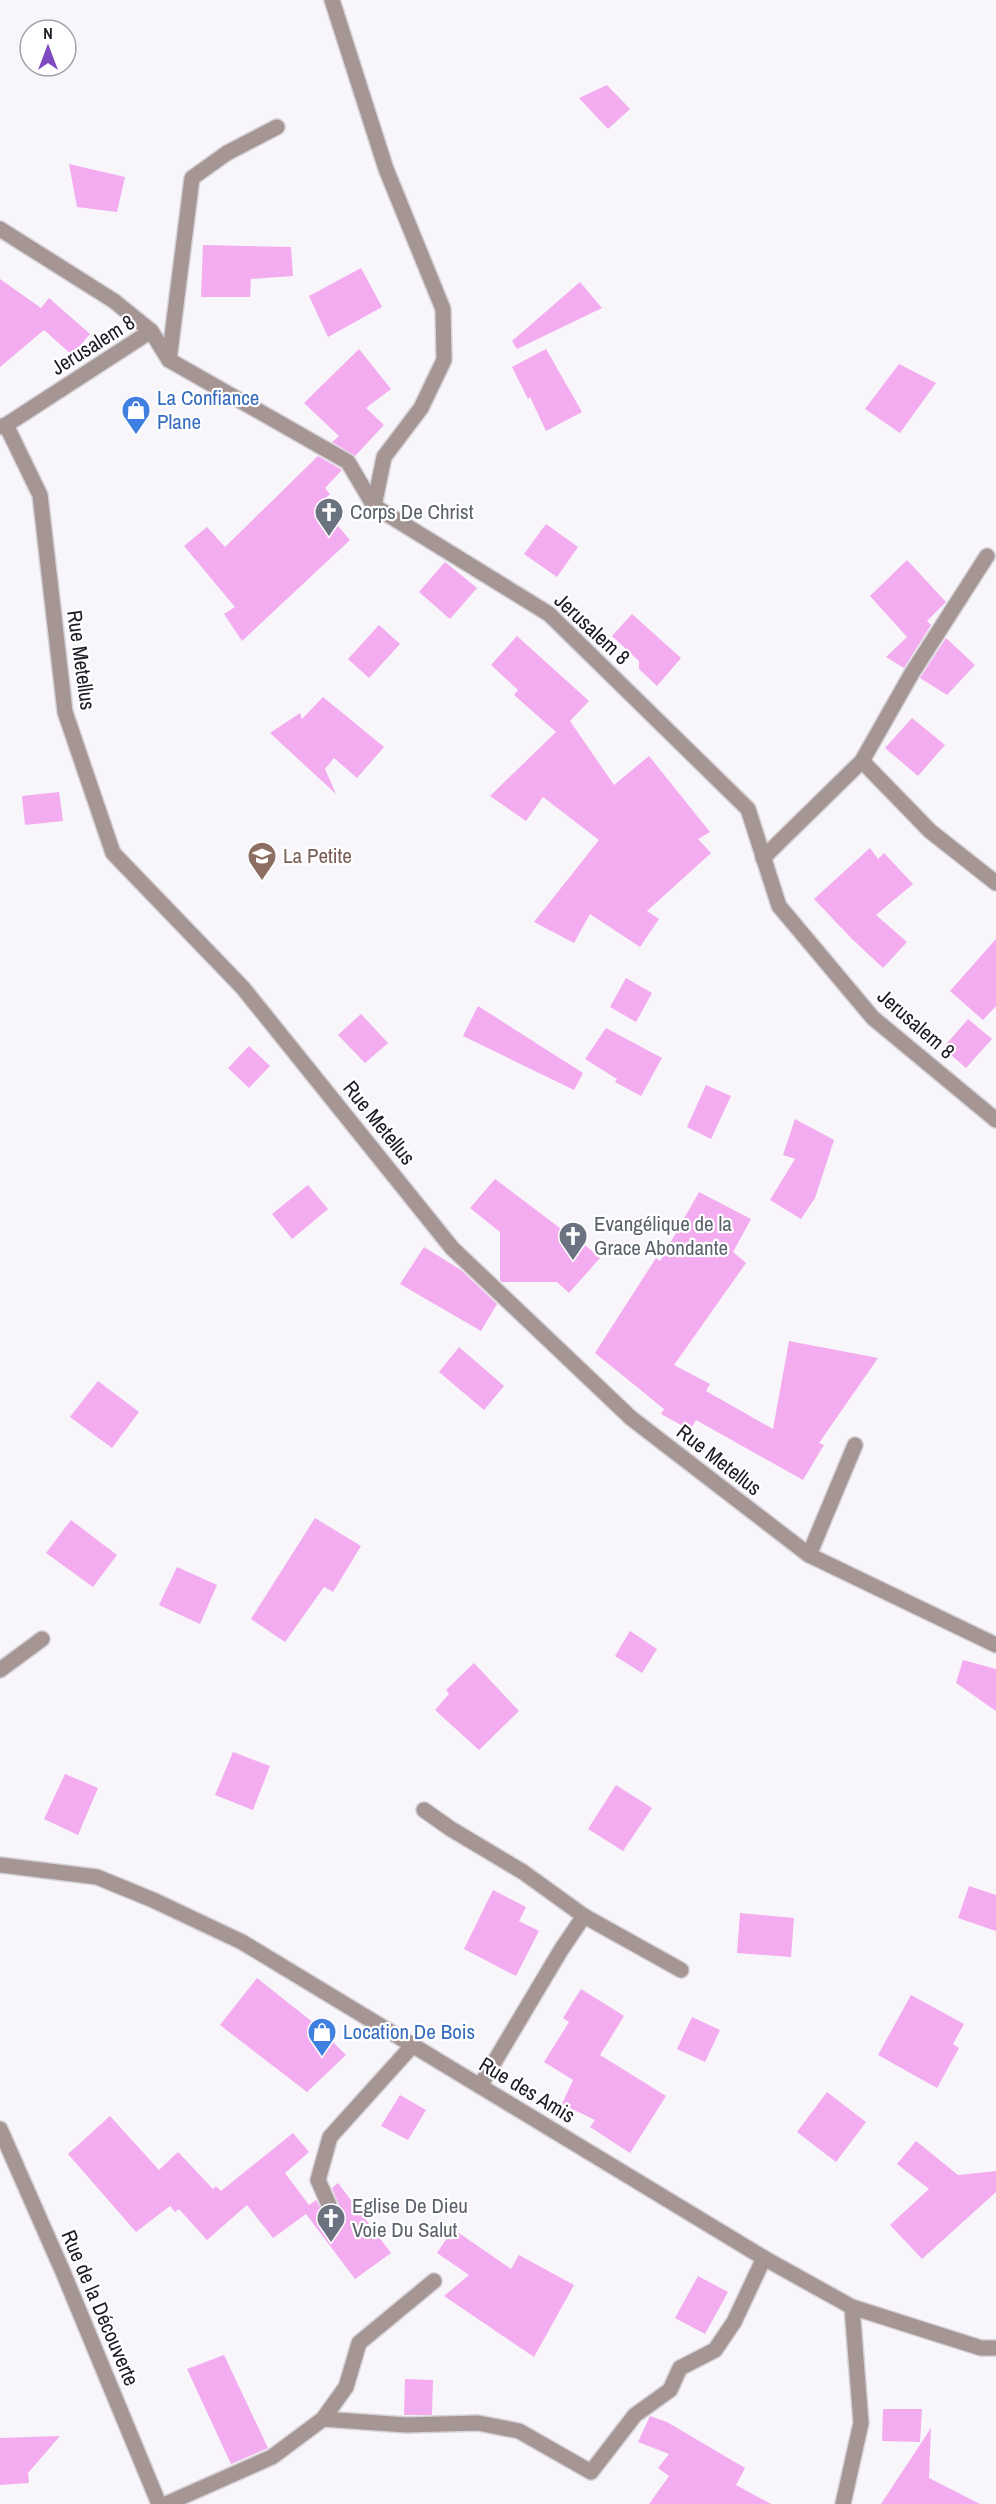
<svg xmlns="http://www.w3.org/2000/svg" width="996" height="2504" font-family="'Archivo Narrow',sans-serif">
	<rect width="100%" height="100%" fill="#f8f6fb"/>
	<!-- building -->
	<g fill="#f3acef">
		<polygon points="607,85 630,109 608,129 579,98"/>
		<polygon points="69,164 125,177 117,212 77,207"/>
		<polygon points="203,245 291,247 293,276 251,279 250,297 201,297"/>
		<polygon points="361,268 382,307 328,337 309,296"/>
		<polygon points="0,279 41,308 49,298 90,334 72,355 44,330 0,367"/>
		<polygon points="580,282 602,308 517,349 512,341"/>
		<polygon points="359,349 391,389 366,408 384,425 355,456 332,442 339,436 304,403"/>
		<polygon points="546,349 582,412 546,431 530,397 528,399 512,367"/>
		<polygon points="899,364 936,383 900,433 865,409"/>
		<polygon points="318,456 342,470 325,488 330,494 319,504 350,540 242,641 224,614 235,607 184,546 207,527 225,547"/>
		<polygon points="546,524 578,547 557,577 524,554"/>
		<polygon points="907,560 946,602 927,621 931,625 904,668 886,657 907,637 870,596"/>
		<polygon points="445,562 477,588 450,619 419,592"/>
		<polygon points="632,614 681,658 657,686 639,669 639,661 612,636"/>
		<polygon points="379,625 400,644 369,678 348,659"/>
		<polygon points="517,636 589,701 570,721 614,785 649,756 710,832 698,839 711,853 647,911 659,919 640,947 590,914 574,943 534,922 599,840 543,797 526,821 490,796 556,732 514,695 518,690 491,665"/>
		<polygon points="946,638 975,665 947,695 920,678"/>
		<polygon points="323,697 384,747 357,778 334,758 325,769 336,794 270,733 300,713 302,719"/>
		<polygon points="912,718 945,745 918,776 885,748"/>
		<polygon points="59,792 63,821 25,825 22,796"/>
		<polygon points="870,848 878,859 884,853 913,884 876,915 907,942 883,968 851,938 814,899"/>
		<polygon points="996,939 996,1006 983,1020 950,991"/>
		<polygon points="626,978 652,993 636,1022 610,1007"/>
		<polygon points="478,1006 583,1073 574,1090 463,1036"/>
		<polygon points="361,1014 388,1043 365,1063 338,1035"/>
		<polygon points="968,1019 992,1039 966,1068 943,1048"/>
		<polygon points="606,1028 662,1058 641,1096 615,1082 617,1079 585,1059"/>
		<polygon points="249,1046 270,1066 249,1088 228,1068"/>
		<polygon points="706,1085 731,1096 711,1139 687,1127"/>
		<polygon points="795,1119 834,1140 815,1198 801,1219 770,1200 795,1159 783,1155"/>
		<polygon points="495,1179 569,1235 571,1233 600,1258 569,1293 557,1282 502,1282 500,1280 500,1232 470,1208"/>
		<polygon points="308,1185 328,1209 292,1239 272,1214"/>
		<polygon points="699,1192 751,1219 733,1252 746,1263 674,1365 710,1384 706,1391 773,1429 789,1341 878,1358 819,1443 824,1445 803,1480 696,1420 690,1430 661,1414 664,1409 595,1353 656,1258 660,1261"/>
		<polygon points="424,1247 461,1270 497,1304 481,1331 400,1284"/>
		<polygon points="459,1347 504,1386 484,1410 439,1372"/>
		<polygon points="98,1381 139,1412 112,1448 70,1417"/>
		<polygon points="315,1518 361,1546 333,1592 324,1587 285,1642 251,1619"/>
		<polygon points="71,1520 117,1555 93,1587 46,1553"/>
		<polygon points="177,1567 217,1585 200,1624 159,1605"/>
		<polygon points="630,1631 657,1649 642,1673 615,1656"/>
		<polygon points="963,1660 996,1669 996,1711 956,1683"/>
		<polygon points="474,1663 519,1711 479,1750 435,1710 449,1694 446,1690"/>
		<polygon points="233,1752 270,1766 253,1810 215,1795"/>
		<polygon points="65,1774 98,1788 78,1835 44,1819"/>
		<polygon points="616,1785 652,1808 623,1851 588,1829"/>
		<polygon points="969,1886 996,1895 996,1931 958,1918"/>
		<polygon points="493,1890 526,1907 519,1921 539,1931 516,1976 464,1949"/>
		<polygon points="740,1913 794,1918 791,1957 737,1953"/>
		<polygon points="257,1978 315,2024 346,2055 307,2092 220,2025"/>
		<polygon points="581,1989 624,2016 600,2055 666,2096 630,2153 590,2127 595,2120 562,2104 573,2080 544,2062 569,2022 563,2018"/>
		<polygon points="911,1995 964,2024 953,2044 959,2048 937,2088 878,2055"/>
		<polygon points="692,2017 720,2030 705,2062 677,2049"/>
		<polygon points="827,2092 866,2122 836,2162 797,2132"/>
		<polygon points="400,2095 426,2110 408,2140 381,2126"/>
		<polygon points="110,2116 159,2170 178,2152 213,2189 216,2186 221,2191 293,2133 309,2152 285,2173 309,2205 316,2200 323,2212 333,2214 339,2205 332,2188 338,2183 391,2253 355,2279 306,2214 273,2238 247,2205 207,2240 179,2209 175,2212 170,2206 136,2232 68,2154"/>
		<polygon points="916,2141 958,2175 996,2171 996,2192 922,2259 890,2225 929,2189 897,2164"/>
		<polygon points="453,2229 511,2269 519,2255 574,2285 534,2357 444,2296 469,2275 437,2253"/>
		<polygon points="698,2276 728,2292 705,2334 675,2318"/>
		<polygon points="224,2355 268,2448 231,2464 187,2369"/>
		<polygon points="405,2379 433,2380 432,2415 404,2415"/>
		<polygon points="883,2409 922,2409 920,2442 882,2441"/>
		<polygon points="650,2416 667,2422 745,2468 736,2485 771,2504 649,2504 669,2476 658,2468 669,2454 638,2442"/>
		<polygon points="931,2428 929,2478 980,2504 881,2504"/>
		<polygon points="60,2436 28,2473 29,2483 0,2485 0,2438"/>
	</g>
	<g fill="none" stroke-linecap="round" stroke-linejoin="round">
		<!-- service casing -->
		<g stroke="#d5d3d9" stroke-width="18">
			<polyline id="service" points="0,1670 42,1639"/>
		</g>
		<!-- minor casing -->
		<g stroke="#d5d3d9" stroke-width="18">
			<g id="minor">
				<polyline points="332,0 386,169 443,309 444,360 421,408 384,457 374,506"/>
				<polyline points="0,229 114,301 151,331"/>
				<polyline points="169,360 192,178 227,153 277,127"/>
				<polyline points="6,425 40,495 65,712 113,853 243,988 452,1248 631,1418 809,1555 996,1645"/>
				<polyline points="0,427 6,425 151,331 169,360 348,462 374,506 549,614 748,809 779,906 873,1018 996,1120"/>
				<polyline points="862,761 930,831 996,883"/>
				<polyline points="763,858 862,761 912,673 987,556"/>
				<polyline points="809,1555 855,1445"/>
				<polyline points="424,1810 451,1829 523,1872 584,1916 561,1950 480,2086"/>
				<polyline points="0,1865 97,1877 153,1900 242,1942 764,2258 852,2307 981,2348 996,2348"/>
				<polyline points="584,1916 681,1970"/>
				<polyline points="329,2205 318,2180 330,2137 413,2045"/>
				<polyline points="323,2419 406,2425 478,2423 519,2431 591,2472 635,2415 670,2390 680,2368 715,2350 734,2322 764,2258"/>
				<polyline points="166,2504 272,2457 323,2419 346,2387 359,2343 434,2281"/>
				<polyline points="843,2504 861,2423 852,2307"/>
			</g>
		</g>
		<!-- tertiary casing -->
		<g stroke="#d5d3d9" stroke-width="18">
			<polyline id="tertiary" points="0,2129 63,2272 159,2504"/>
		</g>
		<!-- service -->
		<use href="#service" stroke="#a59693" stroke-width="15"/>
		<!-- minor -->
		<use href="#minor" stroke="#a59693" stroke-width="15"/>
		<!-- tertiary -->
		<use href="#tertiary" stroke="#a59693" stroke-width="15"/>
	</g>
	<!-- icons -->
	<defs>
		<g id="shop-pin" transform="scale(1.5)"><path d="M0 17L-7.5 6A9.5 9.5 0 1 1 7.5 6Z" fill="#3f7fe0" stroke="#fff"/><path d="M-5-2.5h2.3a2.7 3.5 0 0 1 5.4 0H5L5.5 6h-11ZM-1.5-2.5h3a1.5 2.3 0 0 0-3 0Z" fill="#fff"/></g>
		<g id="church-pin" transform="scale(1.5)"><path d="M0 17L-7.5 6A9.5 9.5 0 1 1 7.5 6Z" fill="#6b7280" stroke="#fff"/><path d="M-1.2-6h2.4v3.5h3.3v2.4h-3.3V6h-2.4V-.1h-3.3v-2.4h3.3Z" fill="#fff"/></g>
		<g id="school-pin" transform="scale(1.5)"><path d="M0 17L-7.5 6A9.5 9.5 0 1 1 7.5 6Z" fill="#8d6e63" stroke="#fff"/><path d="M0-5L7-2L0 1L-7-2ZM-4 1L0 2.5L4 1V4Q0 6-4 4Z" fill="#fff"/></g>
	</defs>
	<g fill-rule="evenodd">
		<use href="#shop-pin" x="136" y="410"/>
		<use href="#church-pin" x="329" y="512"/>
		<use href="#school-pin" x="262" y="856"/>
		<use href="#church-pin" x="573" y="1236"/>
		<use href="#shop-pin" x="322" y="2032"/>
		<use href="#church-pin" x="331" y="2218"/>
	</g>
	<g text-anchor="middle" stroke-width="4.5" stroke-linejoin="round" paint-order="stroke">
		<!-- street labels -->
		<g font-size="21" fill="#1f1b25" stroke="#fff">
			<text transform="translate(93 345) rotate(-32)" y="7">Jerusalem 8</text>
			<text transform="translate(592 629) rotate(43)" y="7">Jerusalem 8</text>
			<text transform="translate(81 660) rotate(82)" y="7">Rue Metellus</text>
			<text transform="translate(916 1024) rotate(41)" y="7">Jerusalem 8</text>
			<text transform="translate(379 1123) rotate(51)" y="7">Rue Metellus</text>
			<text transform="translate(719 1460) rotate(38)" y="7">Rue Metellus</text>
			<text transform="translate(527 2090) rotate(31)" y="7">Rue des Amis</text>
			<text transform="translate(100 2308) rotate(67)" y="7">Rue de la Découverte</text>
		</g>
		<!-- shop labels -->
		<g font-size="21" fill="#366cbe" stroke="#fff" text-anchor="start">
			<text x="157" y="405">La Confiance<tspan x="157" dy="24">Plane</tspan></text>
			<text x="343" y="2039">Location De Bois</text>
		</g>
		<!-- worship labels -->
		<g font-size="21" fill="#5b616d" stroke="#fff" text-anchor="start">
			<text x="350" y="519">Corps De Christ</text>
			<text x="594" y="1231">Evangélique de la<tspan x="594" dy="24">Grace Abondante</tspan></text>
			<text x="352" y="2213">Eglise De Dieu<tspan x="352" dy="24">Voie Du Salut</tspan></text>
		</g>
		<!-- education labels -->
		<g font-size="21" fill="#785e54" stroke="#fff" text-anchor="start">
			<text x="283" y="863">La Petite</text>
		</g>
	</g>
	<!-- north arrow -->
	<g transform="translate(48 48)"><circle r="28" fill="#ffffff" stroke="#a5a4a8" stroke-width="1.5"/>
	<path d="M0-4.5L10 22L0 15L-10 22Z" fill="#7f49c0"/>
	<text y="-9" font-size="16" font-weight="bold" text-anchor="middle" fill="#1f1b25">N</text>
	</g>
</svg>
